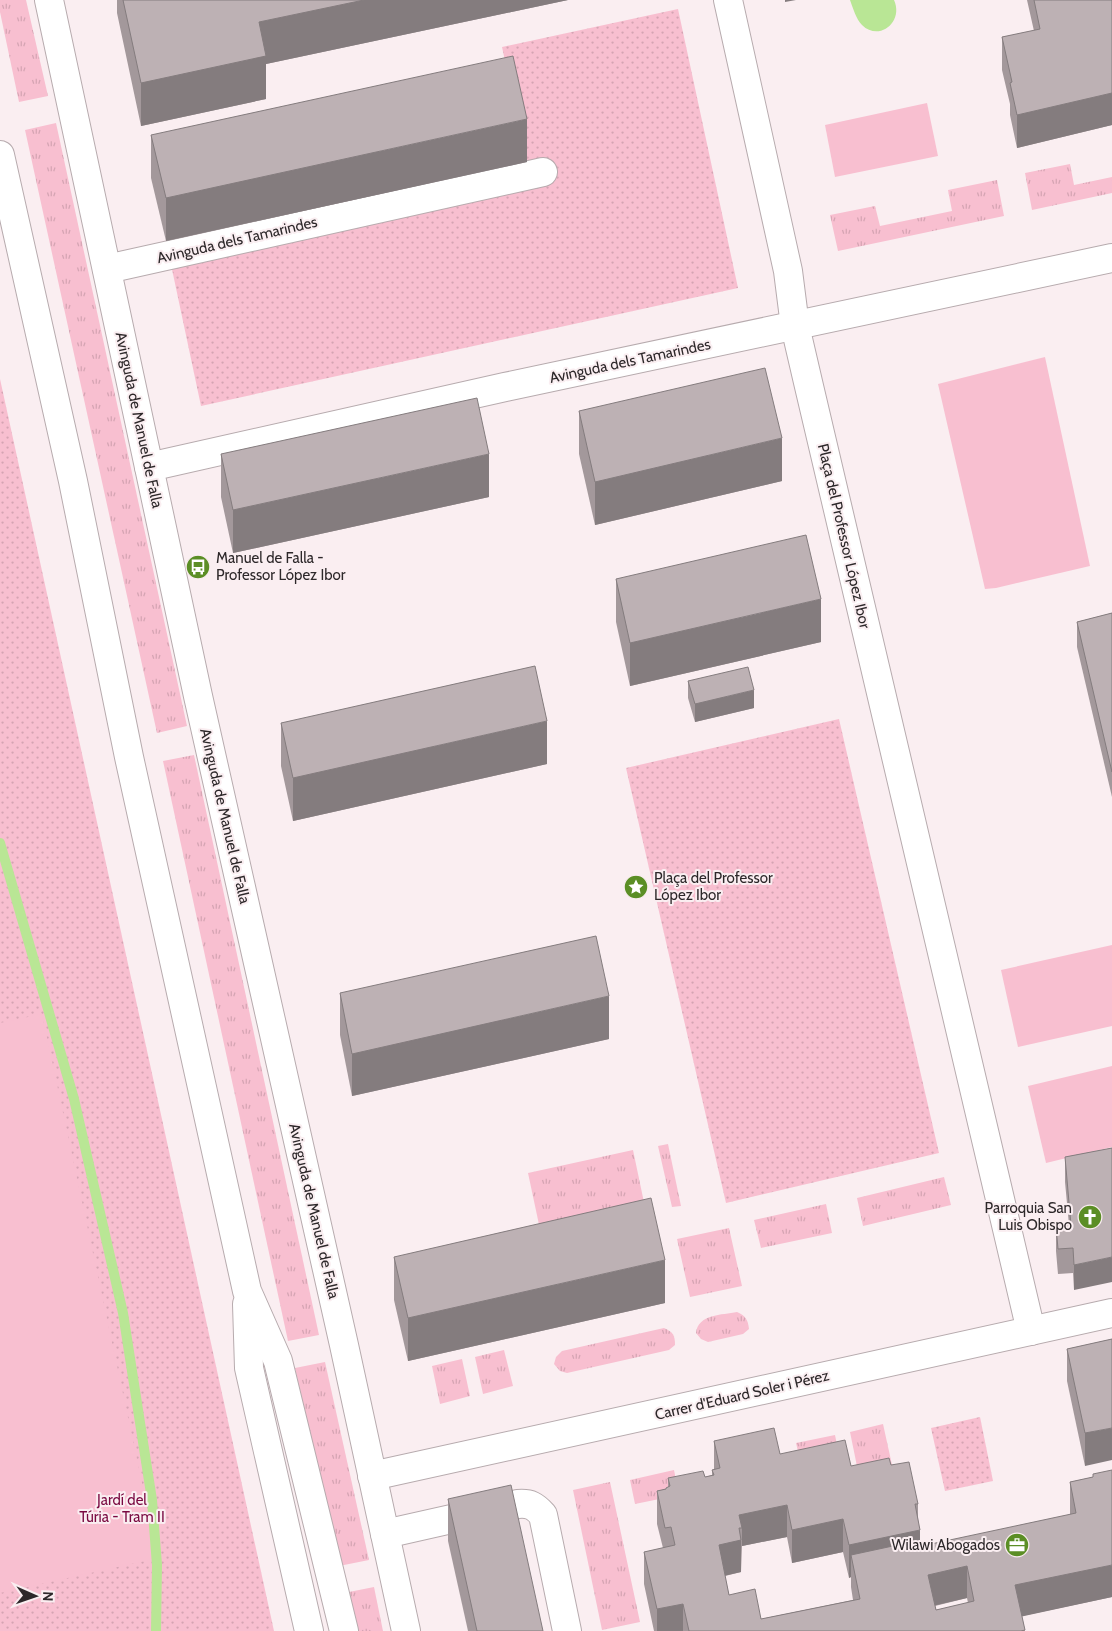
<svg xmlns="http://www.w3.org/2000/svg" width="1112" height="1631" font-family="Cabin,sans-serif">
	<defs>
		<pattern id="grass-tufts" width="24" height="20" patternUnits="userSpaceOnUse" patternTransform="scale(1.25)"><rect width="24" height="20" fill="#f8bfd0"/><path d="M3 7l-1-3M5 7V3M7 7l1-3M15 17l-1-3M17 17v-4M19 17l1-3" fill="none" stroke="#d5a4b3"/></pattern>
		<pattern id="park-dots" width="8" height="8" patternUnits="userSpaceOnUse" patternTransform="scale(1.25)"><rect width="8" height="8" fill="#f8bfd0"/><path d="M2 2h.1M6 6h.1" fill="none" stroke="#d5a4b3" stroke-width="1.8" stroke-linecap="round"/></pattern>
	</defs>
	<rect width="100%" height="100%" fill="#faeef1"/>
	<!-- grass -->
	<g fill="url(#grass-tufts)">
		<polygon points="0,0 26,0 48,96 19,102 0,12"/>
		<polygon points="56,123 187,726 157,733 25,130"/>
		<polygon points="1070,164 1074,185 1112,177 1112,193 1032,210 1025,173"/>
		<polygon points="997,180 1004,216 838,251 830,215 875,206 880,226 952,211 948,190"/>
		<polygon points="194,755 319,1335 288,1341 163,761"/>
		<polygon points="668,1144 681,1206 672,1207 658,1146"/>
		<polygon points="633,1150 646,1212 541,1234 528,1173"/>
		<polygon points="944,1177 951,1205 863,1226 857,1198"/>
		<polygon points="826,1204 832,1233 761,1248 754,1220"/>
		<polygon points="729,1228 742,1286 690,1297 677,1239"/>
		<path d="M737,1312C746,1316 748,1320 749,1329L743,1334L708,1342L701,1339L696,1333C698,1314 722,1315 737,1312Z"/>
		<path d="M664,1328C673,1332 675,1335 675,1345L669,1350L567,1373L560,1371L554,1364L556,1357L562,1351Z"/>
		<polygon points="504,1350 513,1386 483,1394 475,1357"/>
		<polygon points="462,1359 470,1396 440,1404 432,1366"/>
		<polygon points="325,1362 369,1560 339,1566 295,1368"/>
		<polygon points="883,1424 894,1474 860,1481 850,1432"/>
		<polygon points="835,1435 840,1460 802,1468 796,1443"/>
		<polygon points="674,1470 679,1495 635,1504 630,1480"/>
		<polygon points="610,1482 640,1622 602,1630 573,1490"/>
		<polygon points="374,1587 383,1631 354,1631 344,1593"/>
	</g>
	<!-- park -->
	<g fill="url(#park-dots)">
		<polygon points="678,9 738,288 201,406 166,241 527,162 502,47"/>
		<polygon points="0,379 274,1631 0,1631"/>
		<polygon points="839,719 939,1153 726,1203 626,768"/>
		<polygon points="980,1417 993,1481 945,1491 931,1428"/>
	</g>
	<!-- pitch -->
	<g fill="#f8bfd0">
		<polygon points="927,103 938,156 835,177 825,125"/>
		<polygon points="1045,357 1090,566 996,588 985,589 938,384"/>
		<polygon points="1112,945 1112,1026 1018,1047 1001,970"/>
		<polygon points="42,1014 158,1558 0,1593 0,1023"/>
		<polygon points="1112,1066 1112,1147 1046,1163 1028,1086"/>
	</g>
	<!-- water -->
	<path fill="#b9e695" d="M850,0H894C904,22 879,42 862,25C856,19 853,8 850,0Z"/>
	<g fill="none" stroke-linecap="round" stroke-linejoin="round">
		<!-- stream -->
		<polyline stroke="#b9e695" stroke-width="10" points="0,843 74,1099 123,1313 152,1500 157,1565 156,1631"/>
		<!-- street casing -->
		<g stroke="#b7abae" stroke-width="30">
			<g id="street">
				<polyline points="49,0 198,696 344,1345 406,1631"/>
				<polyline points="728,0 788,271 795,326 808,382 1031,1331"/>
				<polyline points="107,269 543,172"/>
				<polyline points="149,467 505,387 1112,258"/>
				<polyline points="372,1476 1112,1313"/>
				<path d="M385,1534L518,1504C530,1503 535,1506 543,1515L567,1631"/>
			</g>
		</g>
		<!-- primary casing -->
		<g stroke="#b7abae" stroke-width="30">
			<g id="primary">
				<polyline points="0,155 73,481 129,757 247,1291 278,1361 344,1631"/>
				<polyline points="247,1304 249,1368 309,1631"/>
			</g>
		</g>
		<!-- street -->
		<use href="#street" stroke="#fff" stroke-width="28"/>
		<!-- primary -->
		<use href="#primary" stroke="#fff" stroke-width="28"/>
	</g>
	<!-- wall -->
	<g fill="#a3989b" fill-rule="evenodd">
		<polygon points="117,0 568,0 266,64 266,99 141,126 117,13"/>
		<polygon points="1027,0 1112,0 1112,125 1017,148 1010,115 1010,104 1002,70 1002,37 1034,31"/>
		<polygon points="151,135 527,162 166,241 151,178"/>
		<polygon points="579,411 782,481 595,525 579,454"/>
		<polygon points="221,454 489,497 233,553 221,497"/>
		<polygon points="616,579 821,642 630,686 616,622"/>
		<polygon points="1112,613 1112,797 1077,647 1077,622"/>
		<polygon points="688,681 754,708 695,722 688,698"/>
		<polygon points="281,723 547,764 293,821 281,766"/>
		<polygon points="340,993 609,1039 352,1096 340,1035"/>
		<polygon points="1112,1148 1074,1290 1073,1273 1058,1274 1056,1251 1056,1226 1069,1225 1065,1182 1065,1157"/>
		<polygon points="394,1257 665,1303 408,1361 394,1300"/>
		<polygon points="1112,1339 1085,1466 1067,1381 1067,1349"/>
		<path d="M714,1441L780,1454L851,1466L891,1465L918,1504V1518L920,1547L1070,1515V1482L1093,1477V1474L1112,1597L1022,1616L1025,1631H654L644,1584V1552L663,1548L657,1524V1491L666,1489L668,1487V1478L705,1477L712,1475V1470L714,1469ZM787,1537L792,1563L843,1552L849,1578L851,1577V1587L853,1600L761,1619L729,1595L725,1576L741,1572L742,1546ZM967,1598L968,1603L936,1610L935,1606Z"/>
		<polygon points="448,1499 543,1631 468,1631 448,1541"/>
	</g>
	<!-- shaded-wall -->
	<g fill="#847c7e">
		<polygon points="364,0 568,0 266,64 266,99 141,126 141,83 259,22"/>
		<polygon points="785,0 796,0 785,2"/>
		<polygon points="1112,93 1112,125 1017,148 1017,115"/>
		<polygon points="527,119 527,162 166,241 166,198"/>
		<polygon points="782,438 782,481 595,525 595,482"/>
		<polygon points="489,454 489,497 233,553 233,510"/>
		<polygon points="821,599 821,642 630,686 630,643"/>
		<polygon points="754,690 754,708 695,722 695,704"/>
		<polygon points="547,721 547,764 293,821 293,778"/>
		<polygon points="609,996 609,1039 352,1096 352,1054"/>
		<polygon points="1112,1257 1112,1282 1074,1290 1074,1265"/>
		<polygon points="665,1260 665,1303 408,1361 408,1318"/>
		<polygon points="1112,1428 1112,1460 1085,1466 1085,1433"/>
		<polygon points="787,1505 787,1537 742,1546 742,1528 739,1528 741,1540 741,1572 719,1577 719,1545 739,1515"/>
		<polygon points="843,1519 843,1552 792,1563 792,1530"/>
		<polygon points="920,1530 920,1562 851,1555 851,1577 849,1578 849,1545"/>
		<polygon points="1112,1565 1112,1597 1015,1618 1015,1585"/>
		<polygon points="967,1566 967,1598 928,1607 928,1575"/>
		<polygon points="683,1604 683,1631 657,1631 657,1609"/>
	</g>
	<!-- building -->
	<g fill="#bdb1b4" stroke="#847c7e" fill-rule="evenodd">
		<polygon points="123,0 364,0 259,22 266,56 141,83"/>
		<polygon points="1034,0 1112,0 1112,93 1017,115 1010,83 1012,82 1002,37 1040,29"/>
		<polygon points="513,56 527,119 166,198 151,135"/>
		<polygon points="765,368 782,438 595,482 579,411"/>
		<polygon points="477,398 489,454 233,510 221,454"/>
		<polygon points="806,535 821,599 630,643 616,579"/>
		<polygon points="1112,613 1112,772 1077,622"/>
		<polygon points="535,666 547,721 293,778 281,723"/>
		<polygon points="748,667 754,690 695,704 688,681"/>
		<polygon points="596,936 609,996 352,1054 340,993"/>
		<polygon points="1112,1148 1112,1257 1074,1265 1073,1248 1058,1249 1056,1226 1071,1225 1065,1157"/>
		<polygon points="651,1198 665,1260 408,1318 394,1257"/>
		<polygon points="1112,1339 1112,1428 1085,1433 1067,1349"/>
		<path d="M774,1428L780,1454L845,1440L851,1466L889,1458L891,1465L909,1462L918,1504H915L920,1530L849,1545L843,1519L792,1530L787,1505L739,1515L742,1528H739L741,1540L719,1545L729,1595L755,1589L761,1619L860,1599L851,1555L916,1541L917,1547L1076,1513L1070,1482L1093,1477V1474L1112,1470V1565L1015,1585L1025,1630L1021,1631H689L683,1604L657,1609L644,1552L675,1545L671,1527L665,1528L657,1491L666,1489V1488L670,1486L668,1478L703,1471L705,1477L714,1475L712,1470L720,1468L714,1441ZM967,1566L974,1601L936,1610L928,1575Z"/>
		<polygon points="511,1485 543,1631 477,1631 448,1499"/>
	</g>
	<!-- icons -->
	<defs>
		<g id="bus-disc" transform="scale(1.25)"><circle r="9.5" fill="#5b8e25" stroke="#faeef1"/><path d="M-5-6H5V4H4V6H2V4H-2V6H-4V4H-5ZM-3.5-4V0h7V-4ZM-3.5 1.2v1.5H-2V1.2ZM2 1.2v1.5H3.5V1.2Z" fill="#fff"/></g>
		<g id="sight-disc" transform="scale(1.25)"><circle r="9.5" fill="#5b8e25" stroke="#faeef1"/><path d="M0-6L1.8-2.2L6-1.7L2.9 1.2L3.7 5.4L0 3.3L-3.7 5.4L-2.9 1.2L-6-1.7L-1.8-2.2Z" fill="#fff"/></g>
		<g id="church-disc" transform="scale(1.25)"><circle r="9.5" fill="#5b8e25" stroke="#faeef1"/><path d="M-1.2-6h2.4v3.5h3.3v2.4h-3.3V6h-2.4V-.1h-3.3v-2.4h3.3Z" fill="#fff"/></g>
		<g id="office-disc" transform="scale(1.25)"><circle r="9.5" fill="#5b8e25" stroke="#faeef1"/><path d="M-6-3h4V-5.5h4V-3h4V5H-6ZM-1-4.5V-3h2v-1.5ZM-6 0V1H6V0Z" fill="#fff"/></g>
	</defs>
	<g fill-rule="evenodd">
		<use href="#bus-disc" x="198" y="567"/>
		<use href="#sight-disc" x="636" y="887"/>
		<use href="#church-disc" x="1090" y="1217"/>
		<use href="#office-disc" x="1017" y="1545"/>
	</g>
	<g text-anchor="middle" stroke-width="4" stroke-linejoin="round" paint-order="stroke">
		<!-- street labels -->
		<g font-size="15" fill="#2d282a" stroke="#faeef1">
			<text transform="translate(237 240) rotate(-13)" y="5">Avinguda dels Tamarindes</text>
			<text transform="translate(630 361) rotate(-12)" y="5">Avinguda dels Tamarindes</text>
			<text transform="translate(139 420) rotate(78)" y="5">Avinguda de Manuel de Falla</text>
			<text transform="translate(844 536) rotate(77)" y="5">Plaça del Professor López Ibor</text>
			<text transform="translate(225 816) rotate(77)" y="5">Avinguda de Manuel de Falla</text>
			<text transform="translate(314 1211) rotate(77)" y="5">Avinguda de Manuel de Falla</text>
			<text transform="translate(742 1395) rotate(-13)" y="5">Carrer d'Eduard Soler i Pérez</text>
		</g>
		<!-- poi labels -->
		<g font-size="15" fill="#2d282a" stroke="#faeef1" text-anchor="start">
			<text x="216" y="563">Manuel de Falla -<tspan x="216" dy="17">Professor López Ibor</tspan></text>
			<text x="654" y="883">Plaça del Professor<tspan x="654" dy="17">López Ibor</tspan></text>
			<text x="1072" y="1213" text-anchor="end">Parroquia San<tspan x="1072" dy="17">Luis Obispo</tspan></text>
			<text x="1000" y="1550" text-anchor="end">Wilawi Abogados</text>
		</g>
		<!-- park labels -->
		<g font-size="15" fill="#790941" stroke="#faeef1">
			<text x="122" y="1505">Jardí del<tspan x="122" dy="17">Túria - Tram II</tspan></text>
		</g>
	</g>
	<!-- north arrow -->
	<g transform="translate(35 1596) rotate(92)" stroke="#faeef1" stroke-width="4" paint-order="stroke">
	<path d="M0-4L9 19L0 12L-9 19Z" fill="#2d282a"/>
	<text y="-8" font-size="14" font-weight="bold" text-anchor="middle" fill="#2d282a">N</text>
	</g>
</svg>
